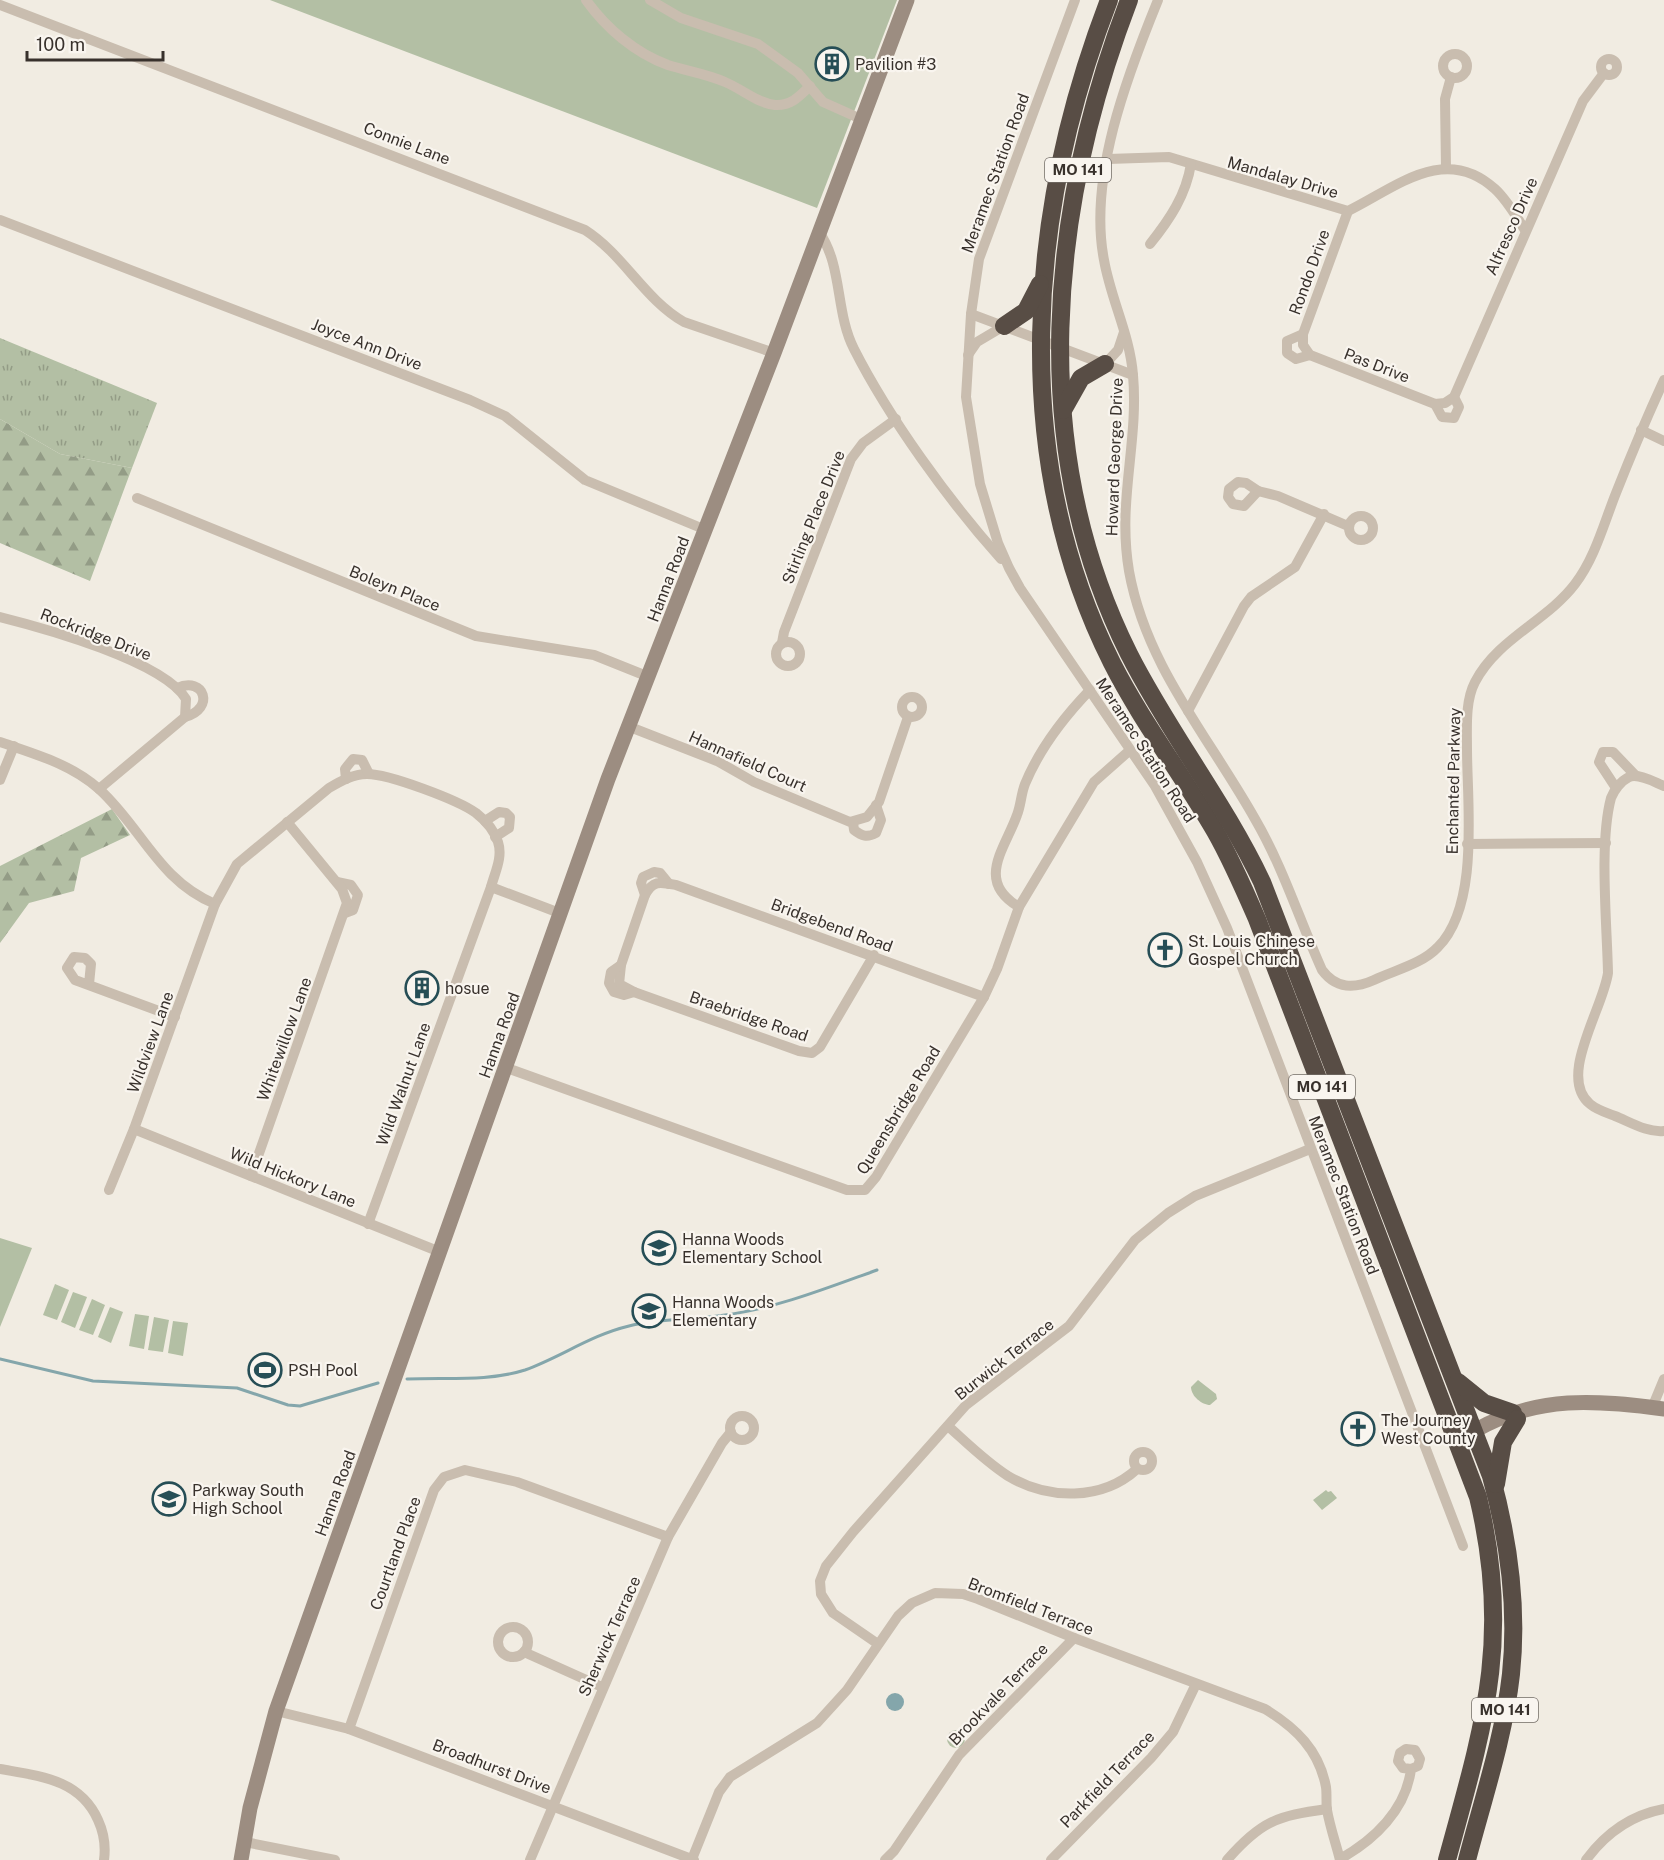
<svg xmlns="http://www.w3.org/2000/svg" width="1664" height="1860" font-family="'Public Sans',sans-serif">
	<defs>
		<pattern id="grass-tufts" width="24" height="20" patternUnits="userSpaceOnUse" patternTransform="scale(1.5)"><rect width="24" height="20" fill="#b3bfa4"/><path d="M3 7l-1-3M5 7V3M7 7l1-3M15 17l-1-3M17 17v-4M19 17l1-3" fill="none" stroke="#939c86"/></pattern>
		<pattern id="forest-firs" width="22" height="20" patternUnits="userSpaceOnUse" patternTransform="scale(1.5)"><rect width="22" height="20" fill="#b3bfa4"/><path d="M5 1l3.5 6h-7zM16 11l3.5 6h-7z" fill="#939c86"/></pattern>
	</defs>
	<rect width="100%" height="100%" fill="#f1ece2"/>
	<!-- grass -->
	<polygon fill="url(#grass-tufts)" points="0,338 157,403 132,468 60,454 0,419"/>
	<!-- forest -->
	<g fill="url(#forest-firs)">
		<polygon points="0,419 60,454 132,468 90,581 0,543"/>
		<polygon points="112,809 130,835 81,858 74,891 29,903 0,943 0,866"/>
		<circle cx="956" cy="1739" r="9"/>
	</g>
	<!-- park -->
	<g fill="#b3bfa4">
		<polygon points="270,0 897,0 817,208"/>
		<polygon points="0,1238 32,1248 0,1327"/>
		<polygon points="55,1284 69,1290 57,1320 43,1315"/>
		<polygon points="73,1292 87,1297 75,1328 61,1322"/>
		<polygon points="92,1299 105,1305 93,1335 79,1330"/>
		<polygon points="110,1307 123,1312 111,1343 98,1337"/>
		<polygon points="135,1314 149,1316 144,1349 129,1346"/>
		<polygon points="154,1317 169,1320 163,1352 148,1350"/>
		<polygon points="173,1321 188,1323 183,1356 168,1353"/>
		<path d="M1198,1380L1216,1394L1217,1399L1210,1405C1202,1405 1191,1396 1191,1387Z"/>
		<polygon points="1326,1490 1328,1492 1331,1491 1337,1498 1322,1510 1313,1500"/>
	</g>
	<!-- water -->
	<circle fill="#84a6ab" cx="895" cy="1702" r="9"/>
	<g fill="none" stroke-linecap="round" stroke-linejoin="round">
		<!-- stream -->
		<g stroke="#84a6ab" stroke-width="3">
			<polyline points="0,1359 93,1381 237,1388 288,1405 300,1406 378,1383"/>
			<path d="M407,1379C446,1377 487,1382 525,1370C561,1357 591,1335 629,1326C660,1318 693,1320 725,1315C777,1308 827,1288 877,1270"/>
		</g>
		<!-- street -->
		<g stroke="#c9bdaf" stroke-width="10">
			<path d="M586,0C606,28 635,53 668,65C687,71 707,74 725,82C742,89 757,103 775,105C791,106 800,96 810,86"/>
			<polyline points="650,0 681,18 758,44 798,73 823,102 861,119"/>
			<polyline points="1075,0 979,259 971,314 966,397 980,484 998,543 1009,568 1020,588 1155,786 1197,862 1227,928 1463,1546"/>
			<path d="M1158,0C1127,76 1088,178 1104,260C1111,300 1130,335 1133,375C1139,442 1117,501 1129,571C1146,666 1209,737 1255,819C1283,867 1299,919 1322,970C1336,989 1354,989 1374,980C1395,970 1422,964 1438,947C1480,905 1467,804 1467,749C1467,728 1465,701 1475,682C1497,639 1547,621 1575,584C1595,558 1604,523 1616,493C1631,455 1647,417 1664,380"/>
			<path d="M0,5L585,230C624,255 644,299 684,322L774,353"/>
			<circle cx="1455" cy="66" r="12"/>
			<circle cx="1609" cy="67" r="8"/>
			<path d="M1108,159L1169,157L1348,211C1395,188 1445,143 1495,189C1507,200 1516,216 1525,230"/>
			<polyline points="1446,168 1445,99 1451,77"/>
			<polyline points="1348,211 1303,334 1303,345 1310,355 1435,404 1445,403 1454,397 1583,101 1604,73"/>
			<polyline points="0,220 470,400 505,416 585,480 706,530"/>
			<path d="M819,232C843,266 835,312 854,349C889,418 949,501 1001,559"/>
			<path d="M1150,244C1170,219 1186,195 1191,164"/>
			<polyline points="971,314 1133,375"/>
			<polyline points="1303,334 1287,341 1287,353 1296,359 1310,355"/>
			<polyline points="968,355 977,342 1004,326"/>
			<polyline points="1105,364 1118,350 1124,332"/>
			<polyline points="1435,404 1442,417 1454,418 1459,407 1454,397"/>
			<polyline points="1641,430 1664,441"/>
			<polygon points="1238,482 1246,483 1258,491 1244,506 1233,504 1228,497 1229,489"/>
			<polyline points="1258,491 1278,496 1348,526"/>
			<polyline points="137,498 476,636 594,655 649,677"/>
			<circle cx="1361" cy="528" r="12"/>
			<path d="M0,617C44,628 163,661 186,699L185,717L99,789"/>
			<circle cx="788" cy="654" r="12"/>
			<polyline points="782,643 784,632 851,459 863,443 896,419"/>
			<path d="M177,688C205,676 215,709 185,717"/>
			<circle cx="912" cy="707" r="10"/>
			<polyline points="1188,711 1244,606 1251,597 1295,567 1324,514"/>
			<polyline points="630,727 717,761 754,782 850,822 867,817 879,802 908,717"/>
			<path d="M0,742C35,754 71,764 99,789C142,828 158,880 215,904L237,864L329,788C341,781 353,774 367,774C389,774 458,800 476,813C485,820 494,830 498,842C503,857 495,872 491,887L562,914"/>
			<polyline points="346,779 345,769 353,759 362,760 369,774"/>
			<polyline points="0,780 14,746"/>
			<path d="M1664,786C1654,782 1639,773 1629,777C1621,781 1614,790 1611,798C1599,843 1607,924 1608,973C1603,1009 1557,1077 1590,1104C1597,1110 1607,1113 1615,1116C1630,1122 1648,1133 1664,1131"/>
			<polyline points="1616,788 1599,762 1603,752 1613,752 1636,776"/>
			<polyline points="485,821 499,812 506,813 510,817 509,828 495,837"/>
			<path d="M853,822L854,830C862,836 867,838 876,833L881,820L876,805"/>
			<polyline points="1467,844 1606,843"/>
			<polyline points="337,882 351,885 358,895 353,910 345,913"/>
			<polyline points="645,895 641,883 643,877 654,872 660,873 669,884"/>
			<path d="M1019,907C975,881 1005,849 1017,815C1021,805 1021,794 1025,784C1039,750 1064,717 1090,690"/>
			<path d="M874,955L820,1047L812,1053L799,1051L634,992L619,984L621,965L645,895C653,880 660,882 676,885L984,997"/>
			<polyline points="621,965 611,972 609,983 614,992 624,995 634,992"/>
			<polyline points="89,984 91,964 85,958 74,957 67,968 75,980 175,1017"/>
			<polyline points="507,1068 847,1190 865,1190 876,1177 984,997 997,969 1019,907 1094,782 1129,751"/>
			<polyline points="134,1129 440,1252"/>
			<polyline points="251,1176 347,903 342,889 287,822"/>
			<polyline points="109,1190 134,1129 215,904"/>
			<polyline points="368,1224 491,887"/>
			<polyline points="1652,1408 1664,1379"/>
			<circle cx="742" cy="1428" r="12"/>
			<path d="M948,1426C967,1443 986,1462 1008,1476C1048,1500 1102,1501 1137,1469"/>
			<circle cx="1143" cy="1461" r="9"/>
			<circle cx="513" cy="1642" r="15"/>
			<polyline points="878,1644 833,1613 821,1594 820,1581 826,1566 853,1532 966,1405 1069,1326 1135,1240 1168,1213 1195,1196 1310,1149"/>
			<polyline points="524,1652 602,1687"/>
			<polyline points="276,1711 349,1729 694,1860"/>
			<polyline points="349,1729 434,1490 444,1477 465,1470 517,1482 668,1537"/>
			<path d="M0,1769C39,1776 80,1779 98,1820C104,1833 106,1845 104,1860"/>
			<polyline points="245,1842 335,1860"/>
			<path d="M692,1859L719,1792L730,1777L817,1723L847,1690L898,1616L912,1603L935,1593L963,1594L978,1599L1074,1638L1265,1709C1296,1728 1319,1750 1326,1787C1327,1795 1326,1803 1327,1810C1330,1827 1336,1844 1340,1860"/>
			<path d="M1340,1859C1374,1840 1406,1810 1411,1769L1418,1766L1420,1759L1415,1750L1406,1749L1400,1753L1398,1761L1403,1768L1411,1769"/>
			<polyline points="530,1860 668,1537 722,1443 731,1432"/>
			<polyline points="885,1860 894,1851 959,1755 1074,1638"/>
			<polyline points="1051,1860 1151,1758 1173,1732 1196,1684"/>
			<path d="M1227,1860C1261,1821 1277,1816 1327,1809"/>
			<path d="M1586,1860C1606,1833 1631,1815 1664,1809"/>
		</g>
		<!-- secondary -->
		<g stroke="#9c8d81" stroke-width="15">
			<path d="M1476,1430C1538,1395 1596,1400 1664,1409"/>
			<polyline points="241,1860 250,1808 276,1711 608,779 774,353 907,0"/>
		</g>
		<!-- highway -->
		<g stroke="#584d45" stroke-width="18">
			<path d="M1109,0C1028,211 1008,456 1112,663C1142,722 1182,774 1215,831C1231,859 1244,889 1257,919L1478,1497C1512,1638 1484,1725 1447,1860"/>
			<path d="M1129,0C1049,209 1026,448 1129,654C1169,733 1224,802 1262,882L1491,1476C1509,1541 1518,1607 1511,1674C1504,1737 1483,1799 1467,1860"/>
			<polyline points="1004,326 1026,311 1040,284"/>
			<polyline points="1063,410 1081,378 1105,364"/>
			<polyline points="1458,1382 1484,1403 1513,1413"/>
			<polyline points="1496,1484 1503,1442 1517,1419"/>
		</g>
	</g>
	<!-- icons -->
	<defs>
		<g id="building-ring" transform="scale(1.725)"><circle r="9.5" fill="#f9f5ef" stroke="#264e56" stroke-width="1.5"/><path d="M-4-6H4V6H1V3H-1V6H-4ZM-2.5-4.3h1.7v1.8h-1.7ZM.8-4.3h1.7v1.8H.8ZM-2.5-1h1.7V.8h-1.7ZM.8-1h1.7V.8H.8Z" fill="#264e56"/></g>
		<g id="church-ring" transform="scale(1.725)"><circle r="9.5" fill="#f9f5ef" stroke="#264e56" stroke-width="1.5"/><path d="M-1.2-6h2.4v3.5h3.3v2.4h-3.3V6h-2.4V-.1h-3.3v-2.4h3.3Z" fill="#264e56"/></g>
		<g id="school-ring" transform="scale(1.725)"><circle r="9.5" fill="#f9f5ef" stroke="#264e56" stroke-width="1.5"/><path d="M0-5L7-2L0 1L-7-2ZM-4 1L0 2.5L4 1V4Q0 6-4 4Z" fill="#264e56"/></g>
		<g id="stadium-ring" transform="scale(1.725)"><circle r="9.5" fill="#f9f5ef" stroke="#264e56" stroke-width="1.5"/><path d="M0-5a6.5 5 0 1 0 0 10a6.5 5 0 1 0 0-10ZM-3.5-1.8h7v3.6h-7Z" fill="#264e56"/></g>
	</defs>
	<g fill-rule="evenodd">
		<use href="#building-ring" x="832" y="64"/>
		<use href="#church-ring" x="1165" y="950"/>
		<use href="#building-ring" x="422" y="988"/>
		<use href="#school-ring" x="659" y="1248"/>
		<use href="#school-ring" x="649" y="1311"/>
		<use href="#stadium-ring" x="265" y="1370"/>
		<use href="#church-ring" x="1358" y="1429"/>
		<use href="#school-ring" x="169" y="1499"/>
	</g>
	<g text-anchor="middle" stroke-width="4.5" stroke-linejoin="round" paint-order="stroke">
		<!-- shield labels -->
		<g fill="#f9f5ef" stroke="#726c66" stroke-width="1.5">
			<rect x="1045" y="158" width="66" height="24" rx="4.5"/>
			<rect x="1289" y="1075" width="66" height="24" rx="4.5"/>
			<rect x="1472" y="1698" width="66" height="24" rx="4.5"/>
		</g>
		<g font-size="15" font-weight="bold" fill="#38312c">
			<text x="1078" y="175">MO 141</text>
			<text x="1322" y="1092">MO 141</text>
			<text x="1505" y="1715">MO 141</text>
		</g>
		<!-- poi labels -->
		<g font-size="16" fill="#38312c" stroke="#f9f5ef" text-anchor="start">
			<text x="855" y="70">Pavilion #3</text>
			<text x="1188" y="947">St. Louis Chinese<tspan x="1188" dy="18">Gospel Church</tspan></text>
			<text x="445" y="994">hosue</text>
			<text x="682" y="1245">Hanna Woods<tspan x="682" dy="18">Elementary School</tspan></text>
			<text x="672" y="1308">Hanna Woods<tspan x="672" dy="18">Elementary</tspan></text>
			<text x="288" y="1376">PSH Pool</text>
			<text x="1381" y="1426">The Journey<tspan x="1381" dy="18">West County</tspan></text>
			<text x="192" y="1496">Parkway South<tspan x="192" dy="18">High School</tspan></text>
		</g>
		<!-- street labels -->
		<g font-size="16" fill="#38312c" stroke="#f9f5ef">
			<text transform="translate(407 143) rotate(21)" y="6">Connie Lane</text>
			<text transform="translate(995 173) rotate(-70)" y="6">Meramec Station Road</text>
			<text transform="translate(1283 177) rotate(16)" y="6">Mandalay Drive</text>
			<text transform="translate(1511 226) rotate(-66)" y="6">Alfresco Drive</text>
			<text transform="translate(1309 272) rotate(-70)" y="6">Rondo Drive</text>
			<text transform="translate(367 344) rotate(21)" y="6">Joyce Ann Drive</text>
			<text transform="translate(1377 365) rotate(21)" y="6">Pas Drive</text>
			<text transform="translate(1114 457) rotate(-88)" y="6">Howard George Drive</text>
			<text transform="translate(813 517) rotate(-68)" y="6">Stirling Place Drive</text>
			<text transform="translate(668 579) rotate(-69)" y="6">Hanna Road</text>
			<text transform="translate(395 588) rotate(22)" y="6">Boleyn Place</text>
			<text transform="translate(96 634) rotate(21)" y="6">Rockridge Drive</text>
			<text transform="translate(1146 750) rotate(57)" y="6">Meramec Station Road</text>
			<text transform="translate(748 761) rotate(24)" y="6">Hannafield Court</text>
			<text transform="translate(1453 781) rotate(-89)" y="6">Enchanted Parkway</text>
			<text transform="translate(832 925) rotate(20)" y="6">Bridgebend Road</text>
			<text transform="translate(749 1016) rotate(19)" y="6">Braebridge Road</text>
			<text transform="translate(499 1035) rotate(-70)" y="6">Hanna Road</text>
			<text transform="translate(284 1039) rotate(-70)" y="6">Whitewillow Lane</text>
			<text transform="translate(150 1042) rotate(-70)" y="6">Wildview Lane</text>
			<text transform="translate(403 1084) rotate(-70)" y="6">Wild Walnut Lane</text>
			<text transform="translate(898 1110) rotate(-59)" y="6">Queensbridge Road</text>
			<text transform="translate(293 1177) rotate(22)" y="6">Wild Hickory Lane</text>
			<text transform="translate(1344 1195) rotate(69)" y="6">Meramec Station Road</text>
			<text transform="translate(1004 1359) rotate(-38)" y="6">Burwick Terrace</text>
			<text transform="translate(335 1493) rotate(-70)" y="6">Hanna Road</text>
			<text transform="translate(395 1553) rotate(-70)" y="6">Courtland Place</text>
			<text transform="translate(1031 1606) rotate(21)" y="6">Bromfield Terrace</text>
			<text transform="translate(609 1636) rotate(-66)" y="6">Sherwick Terrace</text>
			<text transform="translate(998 1694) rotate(-46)" y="6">Brookvale Terrace</text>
			<text transform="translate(492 1766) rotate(21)" y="6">Broadhurst Drive</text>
			<text transform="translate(1107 1779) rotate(-46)" y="6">Parkfield Terrace</text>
		</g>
	</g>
	<!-- scale -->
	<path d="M27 51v9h136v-9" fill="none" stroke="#38312c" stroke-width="3"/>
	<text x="36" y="51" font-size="18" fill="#38312c" stroke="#f9f5ef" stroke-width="4.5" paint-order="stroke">100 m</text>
</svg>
